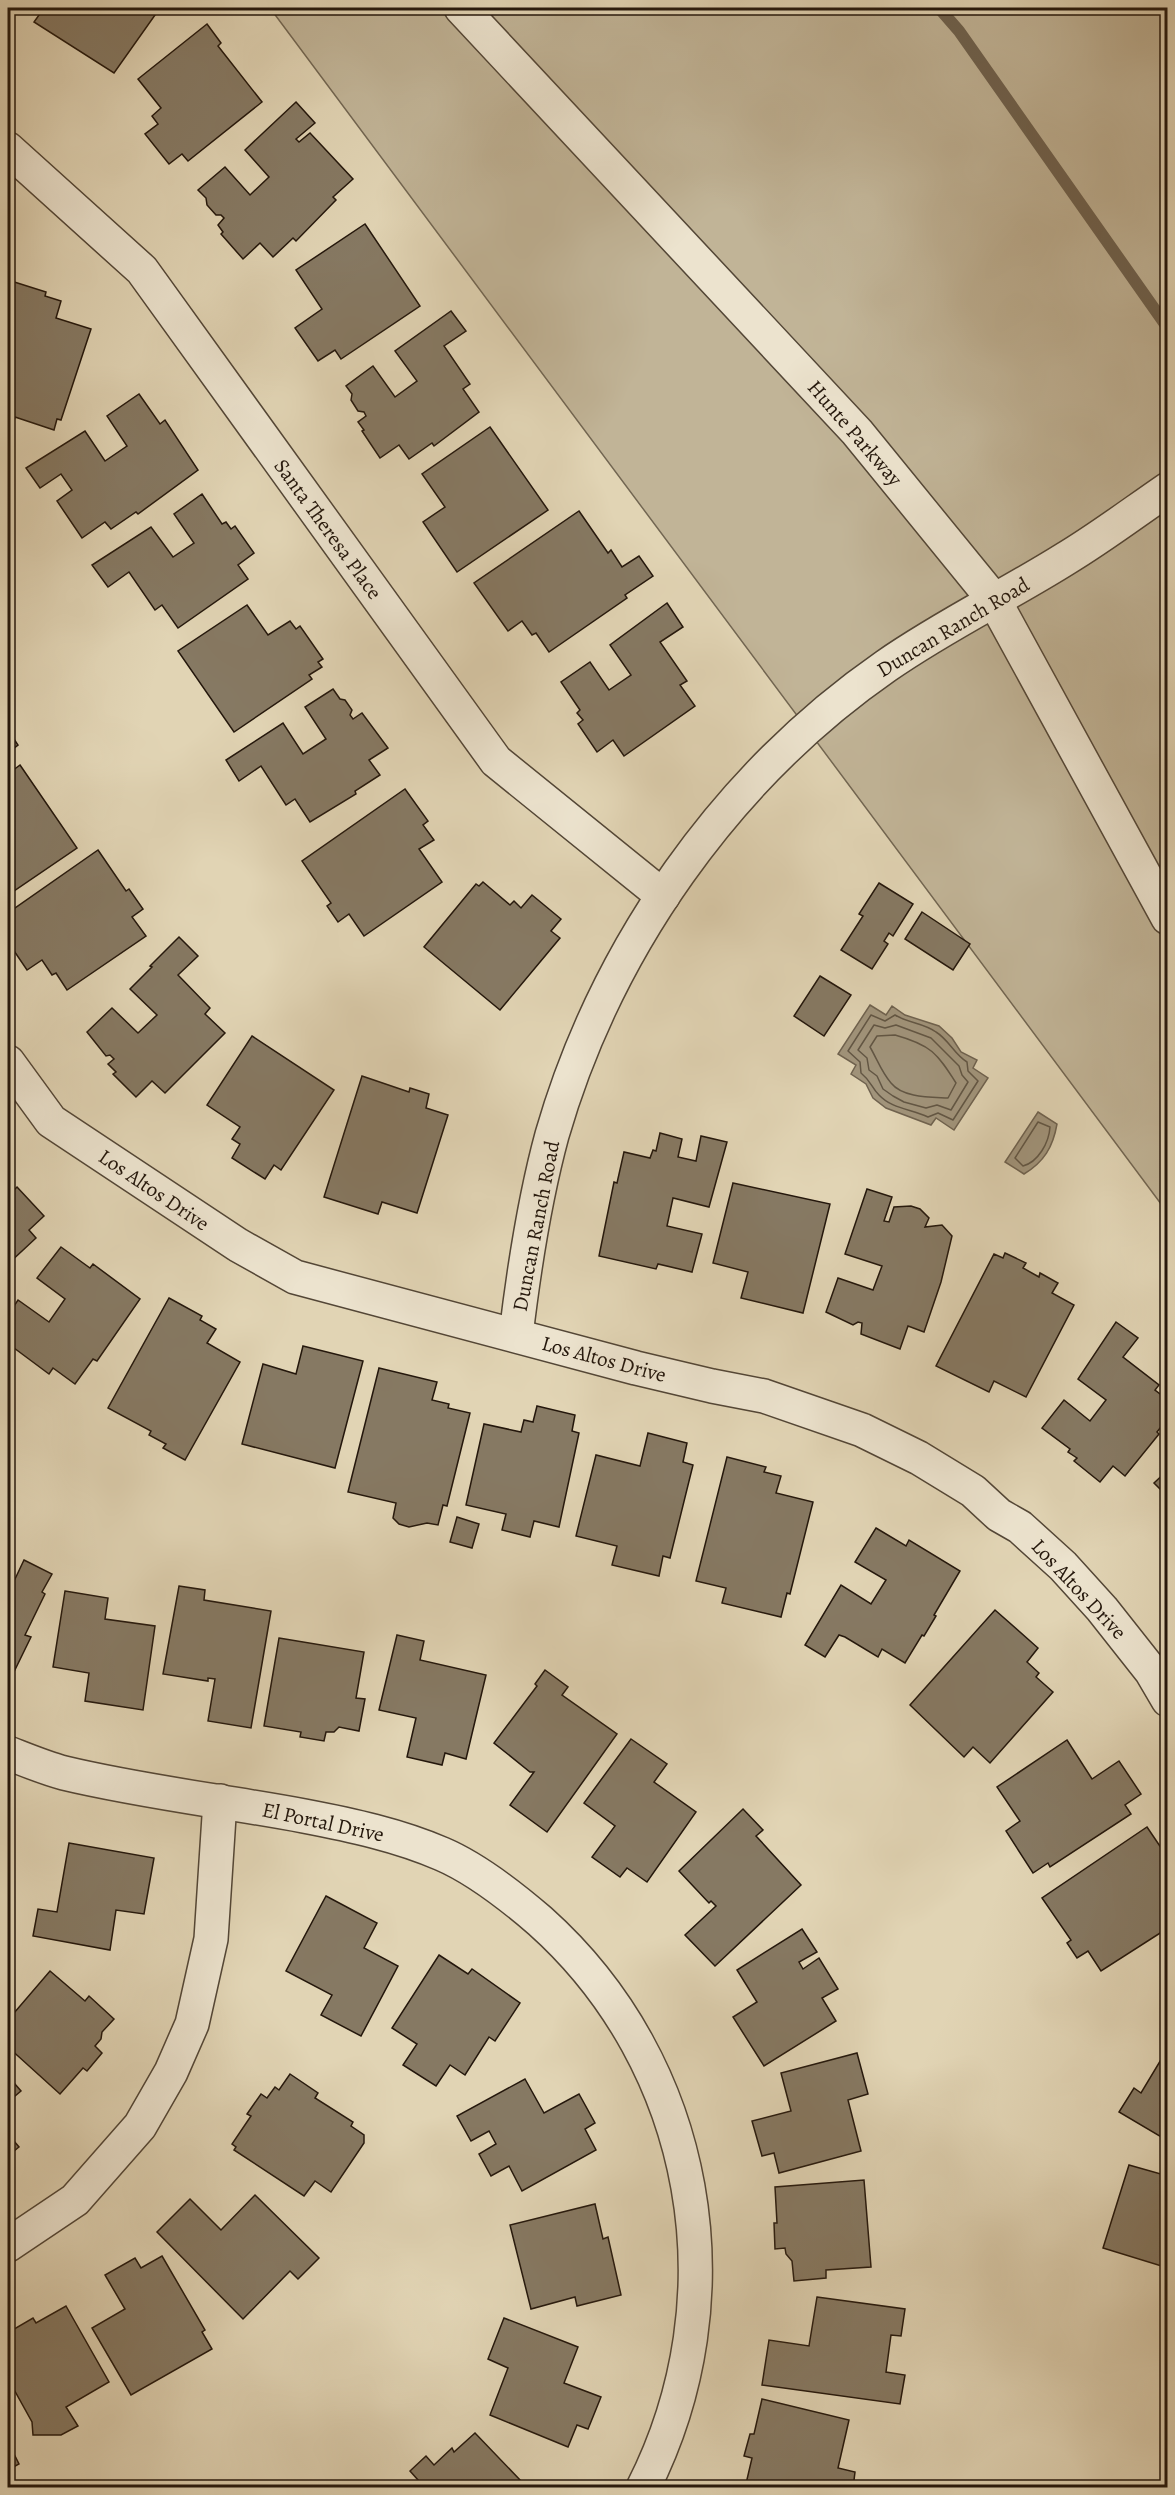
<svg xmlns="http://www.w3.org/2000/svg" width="1175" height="2495" font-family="Alegreya,serif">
	<rect width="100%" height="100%" fill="#e1d4b4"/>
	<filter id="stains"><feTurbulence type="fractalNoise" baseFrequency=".00333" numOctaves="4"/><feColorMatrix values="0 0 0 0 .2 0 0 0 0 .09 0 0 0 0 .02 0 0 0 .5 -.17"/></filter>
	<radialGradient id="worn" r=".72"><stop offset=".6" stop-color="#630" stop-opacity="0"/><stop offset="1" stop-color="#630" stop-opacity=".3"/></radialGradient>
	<!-- green -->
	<polygon fill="#c1b497" stroke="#726652" stroke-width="1.5" points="270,8 1167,8 1167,1212"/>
	<!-- water -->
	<g fill="#a1947b" stroke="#6f624f" stroke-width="1.5">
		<polygon points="870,1005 886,1015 892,1006 905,1015 939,1026 952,1038 961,1052 977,1060 973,1068 988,1078 954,1130 936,1118 931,1125 886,1108 873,1098 866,1084 851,1074 856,1065 838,1054"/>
		<path d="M1038,1112L1057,1124C1053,1147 1044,1162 1024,1174L1005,1162Z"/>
	</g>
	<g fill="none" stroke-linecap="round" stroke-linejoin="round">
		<!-- shore -->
		<g stroke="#625644" stroke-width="1.5">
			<path d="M871,1015L885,1021L895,1015C908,1023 924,1023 936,1032C949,1040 954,1054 967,1062L968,1071L978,1081L953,1120L938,1113L928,1117C911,1109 892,1109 879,1095C871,1087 872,1082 861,1073L860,1062L848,1051Z"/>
			<polygon points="874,1025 885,1028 896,1025 931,1038 959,1066 962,1075 968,1082 951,1110 937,1105 926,1108 904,1102 893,1096 883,1089 877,1076 869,1070 867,1058 858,1050"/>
			<path d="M895,1035C931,1045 937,1053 956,1083L948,1098C931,1097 903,1098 891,1083C882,1073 877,1059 870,1047L877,1036Z"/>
			<path d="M1038,1122L1050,1127C1049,1143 1038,1162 1023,1166L1015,1158Z"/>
		</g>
		<!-- stream -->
		<polyline stroke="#6f624f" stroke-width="12" points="939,8 959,31 1165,324"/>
	</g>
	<!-- building -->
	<g fill="#867963" stroke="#24170c" stroke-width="1.5">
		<polygon points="44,8 160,8 114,73 34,22"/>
		<polygon points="207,24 221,43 218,46 262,102 188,161 182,154 169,164 145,134 158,124 152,116 161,108 138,79"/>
		<polygon points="296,102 315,123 296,139 299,142 310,133 353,179 333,197 336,200 296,241 293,238 273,257 260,243 243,259 221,234 223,232 218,225 224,218 221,215 216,215 207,205 206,198 198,190 225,167 250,195 269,177 245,150"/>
		<polygon points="365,224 420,306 341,359 335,350 318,361 295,328 322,309 296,270"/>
		<polygon points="8,280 46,292 45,296 61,301 56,318 91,329 61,420 57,419 54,430 15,417 12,428 8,427"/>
		<polygon points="451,311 466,331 444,346 470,384 463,389 479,412 434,446 432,443 409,459 399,445 380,458 362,431 364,430 358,422 366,416 364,412 358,411 351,400 352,394 346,386 373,366 395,397 417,381 395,351"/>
		<polygon points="139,394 160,424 165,420 198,470 138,514 136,512 111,529 105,522 82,538 57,501 72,490 61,474 40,488 26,468 85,431 105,461 127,446 107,416"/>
		<polygon points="490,427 548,510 457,572 423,522 445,507 422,474"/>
		<polygon points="202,494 222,524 226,522 231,529 235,526 254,553 238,565 248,579 178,628 162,605 155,610 129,572 108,587 92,565 151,527 173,557 194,543 174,514"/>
		<polygon points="579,511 608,553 611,550 622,567 639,556 653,576 625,595 627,598 549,652 536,633 532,635 522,621 508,631 474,583"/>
		<polygon points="667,603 683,627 660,642 687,681 680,685 695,706 624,756 613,740 597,752 578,724 583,720 577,713 580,710 561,682 590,662 609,690 631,675 610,645"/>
		<polygon points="247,605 268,635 290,621 296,629 300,626 323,659 318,662 322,667 309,675 312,679 234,732 178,651"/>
		<polygon points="333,689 340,699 345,700 352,710 350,715 353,719 362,713 388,748 369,760 380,775 355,791 356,794 310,822 295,799 286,805 261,766 239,781 226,760 283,723 303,754 326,739 305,707"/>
		<polygon points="8,730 18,745 8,753"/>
		<polygon points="20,765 77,848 8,895 8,774"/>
		<polygon points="405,789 428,821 423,825 434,840 419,849 442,882 364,936 349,914 338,922 327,906 331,903 302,861"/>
		<polygon points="98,850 126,891 129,889 143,909 132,917 146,936 67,990 56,973 52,975 42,960 27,970 8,942 8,913"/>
		<polygon points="483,882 510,905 514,901 521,908 532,895 561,919 551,931 560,938 500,1010 424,947 476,884 479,886"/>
		<polygon points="879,883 913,904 893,936 889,933 884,941 888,944 872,969 841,950 863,916 859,914"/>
		<polygon points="922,912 970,944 953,970 905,939"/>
		<polygon points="179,937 198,956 178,975 210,1008 205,1014 225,1033 165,1093 152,1081 136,1097 113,1074 116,1072 108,1064 114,1059 110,1055 106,1056 87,1032 112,1008 138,1033 157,1015 130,989 152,967 150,966"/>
		<polygon points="820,976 851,995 824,1036 794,1016"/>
		<polygon points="252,1036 334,1090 281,1170 274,1165 265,1179 232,1158 240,1144 232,1139 240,1127 207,1105"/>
		<polygon points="362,1076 409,1092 410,1088 429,1094 426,1108 448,1115 417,1213 382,1202 378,1214 324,1197"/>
		<polygon points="660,1133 682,1139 678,1157 696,1161 701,1136 727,1142 709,1207 673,1198 667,1226 702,1234 692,1272 658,1264 656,1269 599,1256 614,1182 617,1183 624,1152 650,1158 653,1150 656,1151"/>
		<polygon points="733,1183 830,1204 803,1313 741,1298 748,1272 713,1263"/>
		<polygon points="17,1187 44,1216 29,1230 36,1238 8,1264 8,1196"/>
		<polygon points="867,1189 892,1197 884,1221 889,1222 894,1207 911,1206 920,1209 929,1218 925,1227 942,1225 952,1236 941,1282 924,1332 908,1326 900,1349 861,1334 862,1323 858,1322 853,1325 826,1312 838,1278 873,1290 882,1266 845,1254"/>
		<polygon points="61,1247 90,1268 93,1264 140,1299 97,1361 93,1359 75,1384 53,1368 49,1374 14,1348 8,1356 8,1315 18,1300 49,1322 65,1299 37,1278"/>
		<polygon points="1005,1253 1026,1263 1023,1268 1039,1277 1040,1273 1058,1283 1052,1293 1074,1305 1026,1397 994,1381 989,1392 936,1366 994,1254 1003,1258"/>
		<polygon points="169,1298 202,1316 200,1320 216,1329 207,1343 240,1362 185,1460 163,1448 166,1444 149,1435 151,1431 108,1408"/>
		<polygon points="1116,1322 1138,1338 1123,1357 1159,1385 1155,1390 1168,1400 1168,1418 1157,1432 1159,1434 1125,1476 1113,1466 1100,1482 1074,1461 1077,1458 1068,1452 1070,1449 1042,1428 1064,1400 1090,1421 1106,1400 1078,1379"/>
		<polygon points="303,1346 363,1361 335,1468 242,1444 263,1364 296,1374"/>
		<polygon points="379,1368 437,1382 432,1400 449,1404 448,1408 470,1413 447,1506 443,1505 438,1525 427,1523 409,1527 399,1524 393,1518 396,1503 348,1492"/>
		<polygon points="537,1406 575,1415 572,1431 579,1433 559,1527 534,1521 530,1537 502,1530 506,1514 466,1505 484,1424 521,1432 524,1420 533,1422"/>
		<polygon points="648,1433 687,1443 683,1462 693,1465 670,1558 663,1556 659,1576 612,1565 617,1546 576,1536 596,1455 640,1466"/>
		<polygon points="727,1457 766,1467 764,1472 781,1476 776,1493 813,1502 790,1594 787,1593 781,1617 722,1603 726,1588 696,1581"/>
		<polygon points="1168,1470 1168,1497 1154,1483"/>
		<polygon points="457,1517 479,1524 472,1548 450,1542"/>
		<polygon points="876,1528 906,1546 909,1540 960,1571 934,1615 936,1616 924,1636 922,1635 905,1663 882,1649 878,1657 845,1637 839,1635 825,1657 805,1645 841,1585 871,1604 886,1580 855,1562"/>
		<polygon points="24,1560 52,1574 42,1592 45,1594 25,1635 31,1637 11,1678 8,1676 8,1575 15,1579"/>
		<polygon points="179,1586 205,1590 204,1600 271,1611 251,1728 208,1721 215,1679 208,1678 208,1681 163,1674"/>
		<polygon points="65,1591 108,1598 105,1619 155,1626 143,1710 85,1701 89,1673 53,1667"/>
		<polygon points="995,1610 1038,1648 1027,1662 1039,1673 1036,1677 1053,1692 990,1763 973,1747 964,1757 910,1705"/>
		<polygon points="397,1635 424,1641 420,1660 486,1675 466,1759 445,1753 442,1765 407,1757 416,1718 379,1710"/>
		<polygon points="279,1638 364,1652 356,1698 365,1699 359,1731 339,1727 334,1732 326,1732 324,1741 300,1737 301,1732 264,1726"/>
		<polygon points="545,1670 568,1687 562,1695 617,1734 547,1832 510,1805 534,1772 530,1772 494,1743 537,1686 535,1684"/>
		<polygon points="631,1739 667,1764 654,1782 696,1812 647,1882 627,1868 620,1877 592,1857 615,1826 584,1803"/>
		<polygon points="1067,1740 1092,1779 1119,1761 1141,1794 1125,1805 1131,1814 1050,1867 1048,1863 1033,1873 1006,1831 1020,1821 997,1787"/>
		<polygon points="743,1809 763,1830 756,1836 801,1885 715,1966 685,1935 716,1906 711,1901 709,1903 679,1871"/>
		<polygon points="1147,1827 1168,1858 1168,1928 1101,1971 1088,1951 1077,1958 1067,1943 1071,1940 1042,1898"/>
		<polygon points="69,1843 154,1858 144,1914 116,1910 110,1950 33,1936 38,1909 57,1912"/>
		<polygon points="326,1896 377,1923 364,1948 398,1966 361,2036 321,2015 332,1995 286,1971"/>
		<polygon points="802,1929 817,1952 799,1962 803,1969 819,1958 838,1989 822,1998 836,2021 764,2066 733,2017 757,2002 737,1970"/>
		<polygon points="439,1955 468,1974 472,1969 520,2003 495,2041 489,2037 465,2075 450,2065 436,2086 403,2065 417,2044 392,2028"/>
		<polygon points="50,1971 85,2001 89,1996 114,2019 102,2032 101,2039 95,2046 102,2053 87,2071 83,2068 60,2094 8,2047 8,2020"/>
		<polygon points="1168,2048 1168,2141 1119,2112 1134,2088 1141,2093"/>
		<polygon points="857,2053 868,2094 848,2100 861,2151 779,2173 774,2153 762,2156 752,2121 791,2111 781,2073"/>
		<polygon points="290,2074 318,2093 315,2098 353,2122 351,2126 364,2135 364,2143 331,2192 315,2181 304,2196 234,2150 236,2147 232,2144 251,2116 247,2114 261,2094 267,2098 275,2087 279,2090"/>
		<polygon points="8,2076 21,2091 8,2102"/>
		<polygon points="525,2079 544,2113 579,2094 595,2123 585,2129 596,2150 522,2191 509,2166 491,2176 479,2154 496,2144 489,2131 471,2141 457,2116"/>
		<polygon points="8,2134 19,2147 8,2156"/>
		<polygon points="1129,2165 1168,2176 1168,2268 1103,2248"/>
		<polygon points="864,2180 871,2267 826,2270 826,2278 794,2281 792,2261 786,2254 785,2248 775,2249 774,2223 777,2223 775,2187"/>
		<polygon points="255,2195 319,2258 298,2279 290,2271 243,2319 157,2232 190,2199 221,2230"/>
		<polygon points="595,2204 603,2239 608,2237 621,2295 577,2306 575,2297 531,2309 510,2225"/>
		<polygon points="162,2256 205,2330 202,2332 212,2349 131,2395 92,2328 125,2309 105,2275 135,2258 141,2268"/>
		<polygon points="817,2297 905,2309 901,2336 891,2335 886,2372 905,2375 900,2404 762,2385 769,2340 809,2346"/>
		<polygon points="66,2306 109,2382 66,2407 78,2426 61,2435 33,2435 32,2422 12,2386 8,2388 8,2343 13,2340 9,2332 33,2318 36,2323"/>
		<polygon points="504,2318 578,2347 564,2383 601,2397 588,2429 577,2425 568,2447 490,2415 508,2368 488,2359"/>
		<polygon points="762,2399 849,2420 838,2468 855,2472 853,2488 745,2488 752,2458 744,2456 750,2434 754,2434"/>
		<polygon points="475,2433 522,2482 520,2483 524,2488 410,2487 418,2480 410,2471 426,2456 434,2465 452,2448 454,2452"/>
		<polygon points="8,2442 19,2464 8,2470"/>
	</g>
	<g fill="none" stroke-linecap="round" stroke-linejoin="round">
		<!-- minor casing -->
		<g stroke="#534636" stroke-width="36">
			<g id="minor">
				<polyline points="8,149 142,270 496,761 663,896"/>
				<polyline points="8,1062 51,1121 238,1245 295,1277 636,1368 712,1386 764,1396 862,1430 919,1458 973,1491 999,1515 1020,1527 1063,1566 1102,1609 1151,1671 1168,1700"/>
				<path d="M8,1753C26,1760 45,1768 64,1773C143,1792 224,1801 304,1816C351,1825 398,1835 442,1854C477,1869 511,1896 540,1921C700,2064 740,2297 643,2488"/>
				<polyline points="8,2245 75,2200 140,2126 171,2072 192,2024 211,1939 220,1801"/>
			</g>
		</g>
		<!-- tertiary casing -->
		<g stroke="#534636" stroke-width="36">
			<g id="tertiary">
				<polyline points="461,8 857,432 994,600 1168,918"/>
				<path d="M516,1335C524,1268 534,1201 552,1135C606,948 726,777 886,666C943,626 1006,596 1065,559C1100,538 1133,513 1168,489"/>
			</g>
		</g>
		<!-- minor -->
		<use href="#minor" stroke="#ece3ce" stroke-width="33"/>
		<!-- tertiary -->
		<use href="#tertiary" stroke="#ece3ce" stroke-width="33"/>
	</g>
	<g text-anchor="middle" stroke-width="5" stroke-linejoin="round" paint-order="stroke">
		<!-- street labels -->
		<g font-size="21" fill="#24170c" stroke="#ece3ce">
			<text transform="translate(855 433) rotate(49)" y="7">Hunte Parkway</text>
			<text transform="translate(328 529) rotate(54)" y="7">Santa Theresa Place</text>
			<text transform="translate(953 627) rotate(-31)" y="7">Duncan Ranch Road</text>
			<text transform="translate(154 1190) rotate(34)" y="7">Los Altos Drive</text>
			<text transform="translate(536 1226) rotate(-79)" y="7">Duncan Ranch Road</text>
			<text transform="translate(604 1359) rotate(15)" y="7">Los Altos Drive</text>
			<text transform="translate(1079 1589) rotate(47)" y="7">Los Altos Drive</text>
			<text transform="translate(323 1822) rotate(12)" y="7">El Portal Drive</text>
		</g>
	</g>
	<!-- margin -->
	<rect width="1175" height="2495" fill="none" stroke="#e1d4b4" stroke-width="30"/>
	<rect x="9" y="9" width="1157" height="2477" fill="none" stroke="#24170c" stroke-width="3"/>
	<rect x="15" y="15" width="1145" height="2465" fill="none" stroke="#24170c" stroke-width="1.5"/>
	<rect width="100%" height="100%" filter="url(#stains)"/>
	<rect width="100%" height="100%" fill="url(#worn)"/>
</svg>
